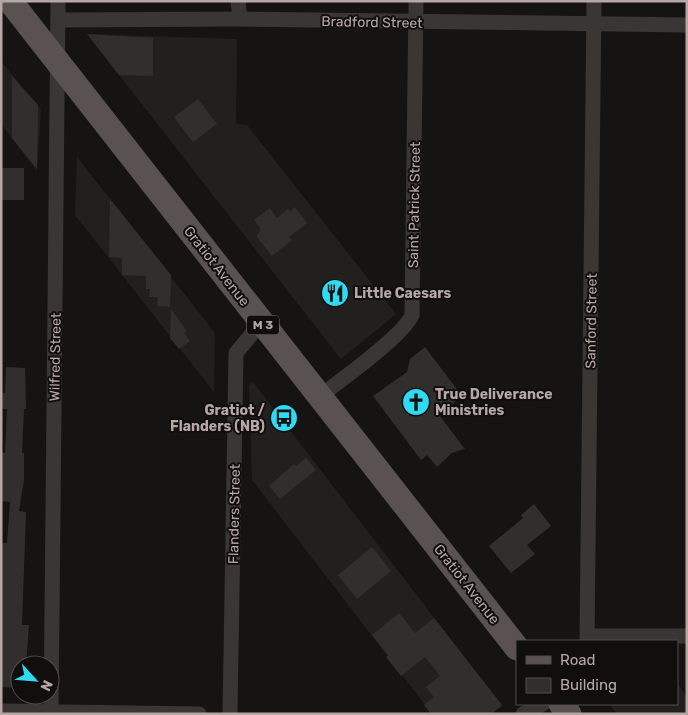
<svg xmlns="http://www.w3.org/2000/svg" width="688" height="715" font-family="Rubik,sans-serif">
	<rect width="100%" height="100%" fill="#151413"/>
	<!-- built -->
	<g fill="#22201f">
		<polygon points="87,34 237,39 236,124 247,125 396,314 341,359"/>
		<polygon points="1,61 41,110 37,171 1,124"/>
		<polygon points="77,157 215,333 214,392 75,215"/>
		<polygon points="252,381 502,706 492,714 432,714 252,480 249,386"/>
		<polygon points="677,683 687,697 687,714 617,714 609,704 677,704"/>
	</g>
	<!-- building -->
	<g fill="#312f2e">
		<polygon points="87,34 153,38 153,76 119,75"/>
		<polygon points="12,76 38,105 37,169 12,138"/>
		<polygon points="198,99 217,124 193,142 174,117"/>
		<rect x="1" y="168" width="23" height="32"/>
		<polygon points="110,199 171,275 170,307 157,306 158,297 149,297 150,289 146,289 146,276 122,275 122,258 109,257"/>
		<polygon points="295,207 307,223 289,237 292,240 272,256 256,236 260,232 259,230 261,229 254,220 270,208 277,218 288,209 290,211"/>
		<polygon points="340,278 351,290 331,307 321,295"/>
		<polygon points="171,309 187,331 184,333 190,341 179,349 170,338"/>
		<polygon points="425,347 462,396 439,415 465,449 452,453 437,467 427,455 421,460 373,396 407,372 410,359"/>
		<polygon points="6,367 25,368 26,409 24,409 22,453 24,453 24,480 19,511 26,512 22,625 29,625 26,665 20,665 20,688 1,687 2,543 7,543 10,502 1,501 1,453 5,453 7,409 1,409 1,393 5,393"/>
		<polygon points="306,458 316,470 280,499 269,486 294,464 296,466"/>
		<polygon points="534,504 551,526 527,545 535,554 511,573 489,546 523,518 521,515"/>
		<polygon points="372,547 391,571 357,599 338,575"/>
		<polygon points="399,613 415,633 434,618 502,705 491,714 431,714 424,705 434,697 426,687 440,676 425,657 401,676 386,657 388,655 372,635"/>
	</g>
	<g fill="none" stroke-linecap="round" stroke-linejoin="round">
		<!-- minor -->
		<g stroke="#3a3634" stroke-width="15">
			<polyline points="238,1 240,19"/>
			<polyline points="58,20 240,19 687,25"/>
			<path d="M320,396C340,381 404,335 412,315L416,1"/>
			<polyline points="588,636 687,636"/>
			<polyline points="587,641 594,1"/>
			<polyline points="1,711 199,714"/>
			<polyline points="51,714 58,1"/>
			<polyline points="230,714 236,353 261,323"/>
			<polyline points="523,714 543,704"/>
		</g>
		<!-- primary -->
		<g stroke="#595250" stroke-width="25">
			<polyline points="10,1 517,648"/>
			<polyline points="561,704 569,714"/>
		</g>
	</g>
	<!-- icons -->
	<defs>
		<g id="restaurant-disc" transform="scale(1.4375)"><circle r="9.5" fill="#2ddbf3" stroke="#100f0e"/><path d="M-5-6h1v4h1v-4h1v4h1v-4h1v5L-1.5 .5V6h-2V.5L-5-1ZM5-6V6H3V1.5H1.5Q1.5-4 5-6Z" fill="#111"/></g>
		<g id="church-disc" transform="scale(1.4375)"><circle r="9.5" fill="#2ddbf3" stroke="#100f0e"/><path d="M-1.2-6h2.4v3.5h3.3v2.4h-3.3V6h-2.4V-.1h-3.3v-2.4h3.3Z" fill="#111"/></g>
		<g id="bus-disc" transform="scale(1.4375)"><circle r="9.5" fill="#2ddbf3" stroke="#100f0e"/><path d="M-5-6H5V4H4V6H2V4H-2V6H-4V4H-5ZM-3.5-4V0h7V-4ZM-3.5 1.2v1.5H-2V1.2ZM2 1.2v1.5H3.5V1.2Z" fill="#111"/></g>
	</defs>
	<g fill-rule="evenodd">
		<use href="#restaurant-disc" x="335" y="293"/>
		<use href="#church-disc" x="416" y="402"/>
		<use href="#bus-disc" x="284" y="418"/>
	</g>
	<g text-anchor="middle" stroke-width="4" stroke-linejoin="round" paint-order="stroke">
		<!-- shield labels -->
		<rect fill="#100f0e" stroke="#847978" stroke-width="1" x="247" y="315.5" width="32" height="19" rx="4"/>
		<g font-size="12" font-weight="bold" fill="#b6a7a5">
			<text x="263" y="329">M 3</text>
		</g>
		<!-- street labels -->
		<g font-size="14" fill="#b6a7a5" stroke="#100f0e">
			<text transform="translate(372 22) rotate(1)" y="5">Bradford Street</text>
			<text transform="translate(414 205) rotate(-89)" y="5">Saint Patrick Street</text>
			<text transform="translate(217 266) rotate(52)" y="5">Gratiot Avenue</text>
			<text transform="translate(591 321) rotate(-89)" y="5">Sanford Street</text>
			<text transform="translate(55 357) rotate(-89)" y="5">Wilfred Street</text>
			<text transform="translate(234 514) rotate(-89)" y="5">Flanders Street</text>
			<text transform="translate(467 584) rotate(52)" y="5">Gratiot Avenue</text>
		</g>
		<!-- poi labels -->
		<g font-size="14" font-weight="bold" fill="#b6a7a5" stroke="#100f0e" text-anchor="start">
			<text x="354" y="298">Little Caesars</text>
			<text x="435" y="399">True Deliverance<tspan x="435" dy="16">Ministries</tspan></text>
			<text x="265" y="415" text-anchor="end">Gratiot /<tspan x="265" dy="16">Flanders (NB)</tspan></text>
		</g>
	</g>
	<!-- border -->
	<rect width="688" height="715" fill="none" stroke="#b6a7a5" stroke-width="5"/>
	<!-- legend -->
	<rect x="516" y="640" width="162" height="65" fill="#100f0e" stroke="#524c4a"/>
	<rect x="526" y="656" width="25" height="8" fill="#595250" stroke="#524c4a"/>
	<text x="560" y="665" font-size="15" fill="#b6a7a5">Road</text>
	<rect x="526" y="678" width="25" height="15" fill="#312f2e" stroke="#524c4a"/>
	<text x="560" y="690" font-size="15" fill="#b6a7a5">Building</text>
	<!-- north arrow -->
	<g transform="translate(35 680) rotate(116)"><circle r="24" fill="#100f0e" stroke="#524c4a"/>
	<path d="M0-4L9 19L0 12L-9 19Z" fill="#2ddbf3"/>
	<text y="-8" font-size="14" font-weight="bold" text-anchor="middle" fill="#b6a7a5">N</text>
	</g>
</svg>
